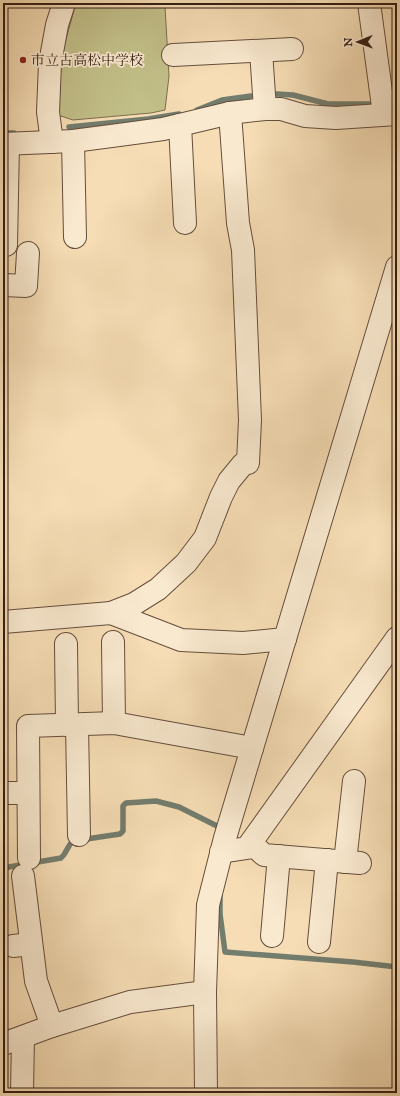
<svg xmlns="http://www.w3.org/2000/svg" width="400" height="1096" font-family="'IM FELL Great Primer','Noto Serif JP',serif">
	<rect width="100%" height="100%" fill="#f6ddb5"/>
	<filter id="stains"><feTurbulence type="fractalNoise" baseFrequency=".005" numOctaves="4"/><feColorMatrix values="0 0 0 0 .2 0 0 0 0 .09 0 0 0 0 .02 0 0 0 .5 -.17"/></filter>
	<radialGradient id="worn" r=".72"><stop offset=".6" stop-color="#630" stop-opacity="0"/><stop offset="1" stop-color="#630" stop-opacity=".3"/></radialGradient>
	<!-- green -->
	<polygon fill="#c2bf89" stroke="#7c6e4e" points="76,3 125,3 139,6 165,6 169,76 165,110 151,113 73,120 55,114 58,68"/>
	<g fill="none" stroke-linecap="round" stroke-linejoin="round">
		<!-- stream -->
		<g stroke="#737d6e" stroke-width="5.5">
			<polyline points="277,94 293,95 328,104 369,104"/>
			<polyline points="197,110 222,100 251,96"/>
			<polyline points="69,127 148,119 179,114"/>
			<polyline points="3,133 14,133"/>
			<path d="M3,868L61,858C67,853 67,846 73,841L120,834L123,831V806L126,803L156,801L179,807L217,826"/>
			<polyline points="220,895 220,914 225,952 353,962 397,967"/>
		</g>
	</g>
	<!-- building -->
	<polygon fill="#ebae96" stroke="#351e13" points="3,3 8,3 3,22"/>
	<g fill="none" stroke-linecap="round" stroke-linejoin="round">
		<!-- minor casing -->
		<g stroke="#654e3c" stroke-width="24">
			<g id="minor">
				<polyline points="369,3 384,114"/>
				<polyline points="261,51 265,109"/>
				<polyline points="173,55 292,49"/>
				<polyline points="230,113 238,223 243,250 250,420 248,463 243,464 229,481 221,497 205,538 186,563 158,589 134,604 111,613 181,640 243,643 285,639"/>
				<polyline points="180,125 185,223"/>
				<polyline points="73,141 75,237"/>
				<polyline points="52,142 48,112 50,63 57,25 64,3"/>
				<polyline points="3,144 73,141 119,135 163,129 230,113 265,109 281,109 305,116 336,118 397,114"/>
				<polyline points="6,245 8,144"/>
				<polyline points="3,285 26,286 28,253"/>
				<polyline points="3,622 111,613"/>
				<polyline points="113,642 114,723"/>
				<polyline points="66,644 67,725"/>
				<polyline points="77,725 79,835"/>
				<polyline points="8,793 28,793"/>
				<polyline points="251,843 264,855 360,863"/>
				<polyline points="221,852 247,848 397,638"/>
				<polyline points="29,858 28,726 114,723 252,748"/>
				<polyline points="345,862 354,781"/>
				<polyline points="23,876 36,981 52,1026"/>
				<polyline points="272,936 279,856"/>
				<polyline points="319,942 327,860"/>
				<polyline points="13,946 31,944"/>
				<polyline points="3,1044 52,1026 130,1002 205,992"/>
				<polyline points="22,1093 23,1037"/>
				<polyline points="206,1093 205,992 208,905 225,838 397,267"/>
			</g>
		</g>
		<!-- minor -->
		<use href="#minor" stroke="#f9e9cf" stroke-width="22"/>
	</g>
	<!-- markers -->
	<circle fill="#8f2418" stroke="#f9e9cf" stroke-width="1.5" cx="23" cy="60" r="4"/>
	<g text-anchor="middle" stroke-width="3.5" stroke-linejoin="round" paint-order="stroke">
		<!-- poi labels -->
		<g font-size="14" fill="#351e13" stroke="#f9e9cf" text-anchor="start">
			<text x="31" y="65">市立古高松中学校</text>
		</g>
	</g>
	<!-- margin -->
	<rect width="400" height="1096" fill="none" stroke="#f6ddb5" stroke-width="16"/>
	<rect x="4" y="4" width="392" height="1088" fill="none" stroke="#351e13" stroke-width="2"/>
	<rect x="8" y="8" width="384" height="1080" fill="none" stroke="#351e13"/>
	<!-- north arrow -->
	<g transform="translate(358 42) rotate(269)" stroke="#f9e9cf" stroke-width="3" paint-order="stroke">
	<path d="M0-3L7 15L0 10L-7 15Z" fill="#351e13"/>
	<text y="-6" font-size="11" font-weight="bold" text-anchor="middle" fill="#351e13">N</text>
	</g>
	<rect width="100%" height="100%" filter="url(#stains)"/>
	<rect width="100%" height="100%" fill="url(#worn)"/>
</svg>
